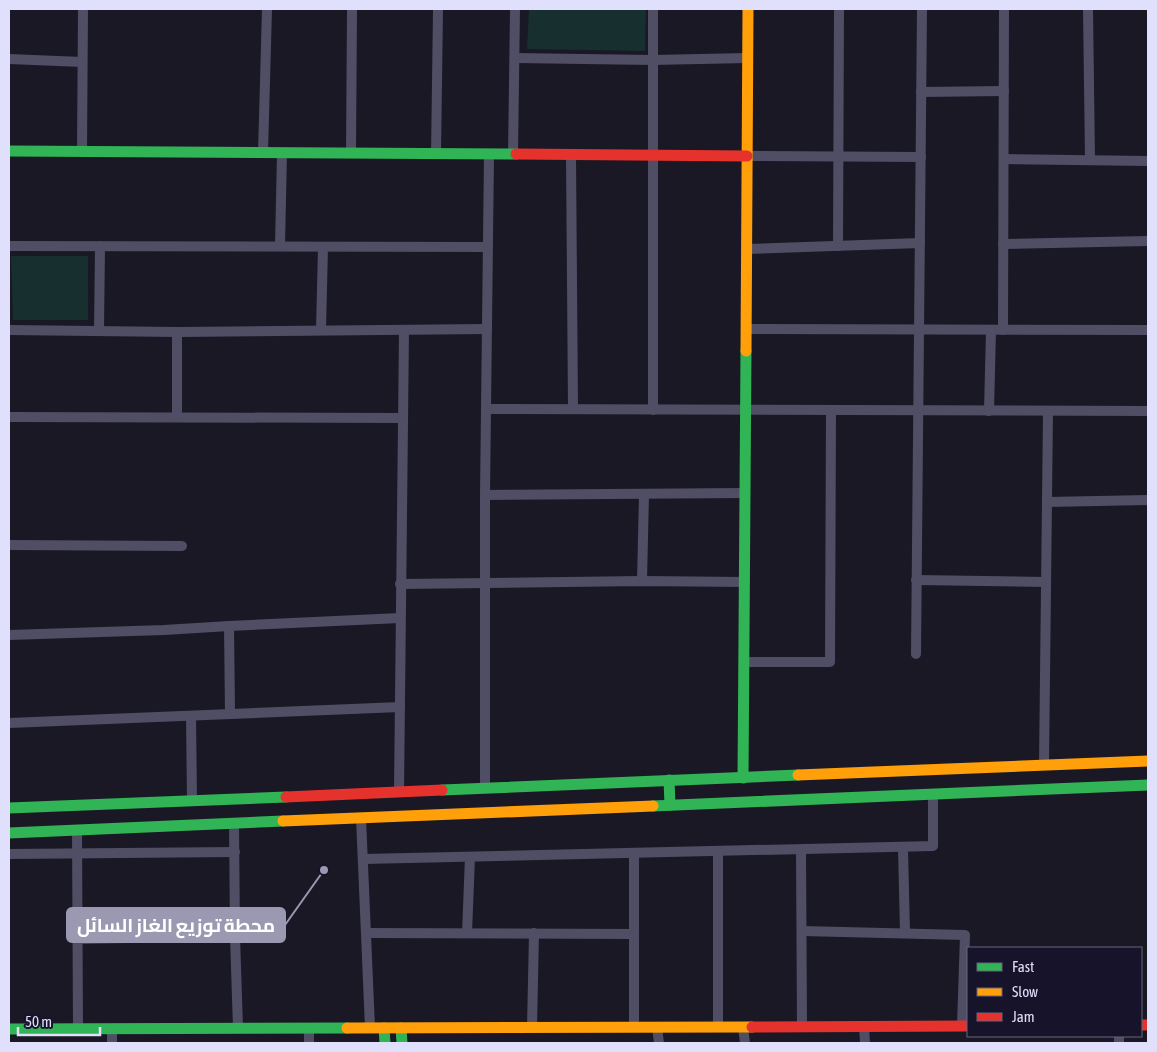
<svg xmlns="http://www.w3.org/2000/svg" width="1157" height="1052" font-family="'Asap Condensed',Cairo,sans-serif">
	<rect width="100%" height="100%" fill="#1a1825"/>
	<!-- green -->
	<g fill="#172f2f">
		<polygon points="529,9 646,9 645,51 527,49"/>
		<polygon points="11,256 88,256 88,320 13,320"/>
	</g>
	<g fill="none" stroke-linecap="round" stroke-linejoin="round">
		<!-- street -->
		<g stroke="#4f4e64" stroke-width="10">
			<polyline points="1088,9 1090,160"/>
			<polyline points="515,58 652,60 748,58"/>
			<polyline points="9,59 82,62"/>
			<polyline points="921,92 1004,91"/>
			<polyline points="82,152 83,9"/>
			<polyline points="263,153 267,9"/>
			<polyline points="351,153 352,9"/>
			<polyline points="436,154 438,9"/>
			<polyline points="513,154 515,9"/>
			<polyline points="571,155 573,409"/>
			<polyline points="747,156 921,157"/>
			<polyline points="1004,159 1148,161"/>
			<polyline points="1003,244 1148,241"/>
			<polyline points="9,246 488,247"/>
			<polyline points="280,246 282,153"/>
			<polyline points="838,246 839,9"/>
			<polyline points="747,249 920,243"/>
			<polyline points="746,329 1148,330"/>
			<polyline points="9,330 177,332 487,329"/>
			<polyline points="321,330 323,247"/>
			<polyline points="1003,330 1004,9"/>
			<polyline points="99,331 100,246"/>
			<polyline points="487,409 1148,411"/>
			<polyline points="653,410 653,9"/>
			<polyline points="989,411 991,330"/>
			<polyline points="9,417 403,418"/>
			<polyline points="177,417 177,332"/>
			<polyline points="485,495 745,493"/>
			<polyline points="1047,502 1148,500"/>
			<polyline points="9,545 182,546"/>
			<polyline points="916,580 1046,582"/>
			<polyline points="642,581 644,494"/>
			<polyline points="400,584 642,581 745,582"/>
			<polyline points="229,626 230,714"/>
			<polyline points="9,635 164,630 229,626 400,618"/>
			<polyline points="916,654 922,9"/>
			<polyline points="744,662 830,662 831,410"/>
			<polyline points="191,716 192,800"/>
			<polyline points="9,723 400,707"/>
			<polyline points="1044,765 1048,411"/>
			<polyline points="485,787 485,495 489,154"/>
			<polyline points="399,792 404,330"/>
			<polyline points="361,818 370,1028"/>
			<polyline points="234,824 235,936 238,1028"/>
			<polyline points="77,830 78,1029"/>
			<polyline points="903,848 905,933"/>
			<polyline points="801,850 802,1027"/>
			<polyline points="634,853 634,1027"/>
			<polyline points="9,854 235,852"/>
			<polyline points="363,859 933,846 933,794"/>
			<polyline points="802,931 965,935 962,1026"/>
			<polyline points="366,933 634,934"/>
			<polyline points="467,933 470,857"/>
			<polyline points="77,939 235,936"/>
			<polyline points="864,1026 865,1043"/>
			<polyline points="657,1027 659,1043"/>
			<polyline points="718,1027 718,852"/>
			<polyline points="743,1027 745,1043"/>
			<polyline points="532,1028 534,933"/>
			<polyline points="112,1029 112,1043"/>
			<polyline points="309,1043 309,1028"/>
			<polyline points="1119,1043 1119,1036"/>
		</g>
		<!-- fast -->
		<g stroke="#30b455" stroke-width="11">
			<polyline points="9,151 516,154"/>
			<polyline points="743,778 746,351"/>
			<polyline points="669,780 670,805"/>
			<polyline points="442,790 798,775"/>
			<polyline points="653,806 1148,785"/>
			<polyline points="9,808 286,797"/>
			<polyline points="9,833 283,821"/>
			<polyline points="384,1028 385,1043"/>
			<polyline points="401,1028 402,1043"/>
			<polyline points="9,1029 347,1028"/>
		</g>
		<!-- slow -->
		<g stroke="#ff9f0a" stroke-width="11">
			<polyline points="746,351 748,9"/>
			<polyline points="798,775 1148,761"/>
			<polyline points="283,821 653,806"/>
			<polyline points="347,1028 752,1027"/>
		</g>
		<!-- jam -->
		<g stroke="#e5322d" stroke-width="11">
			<polyline points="516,154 747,156"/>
			<polyline points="286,797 442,790"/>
			<polyline points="1141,1025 1148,1025"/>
			<polyline points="752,1027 968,1026"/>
		</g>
	</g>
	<!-- callouts -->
	<path fill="none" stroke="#9b99b1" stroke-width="2" d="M324 870L285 925"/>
	<circle fill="#9b99b1" stroke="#16132a" stroke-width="2" cx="324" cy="870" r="5"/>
	<rect fill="#9b99b1" stroke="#9b99b1" stroke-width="2" x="67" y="908" width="218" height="34" rx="5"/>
	<g font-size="19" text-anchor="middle" font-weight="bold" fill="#fff">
		<text x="176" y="932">محطة توزيع الغاز السائل</text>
	</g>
	<!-- border -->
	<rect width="1157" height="1052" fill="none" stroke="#e0dffc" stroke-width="20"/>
	<!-- legend -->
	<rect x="967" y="947" width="175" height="90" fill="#16132a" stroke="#67657e"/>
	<rect x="977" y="963" width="25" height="8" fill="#30b455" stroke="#67657e"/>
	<text x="1012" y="972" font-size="15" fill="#e0dffc">Fast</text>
	<rect x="977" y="988" width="25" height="8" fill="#ff9f0a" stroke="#67657e"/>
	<text x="1012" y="997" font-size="15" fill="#e0dffc">Slow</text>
	<rect x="977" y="1013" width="25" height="8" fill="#e5322d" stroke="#67657e"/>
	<text x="1012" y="1022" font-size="15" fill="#e0dffc">Jam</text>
	<!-- scale -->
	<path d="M18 1027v8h82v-8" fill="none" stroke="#e0dffc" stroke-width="2.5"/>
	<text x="25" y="1027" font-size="15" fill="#e0dffc" stroke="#16132a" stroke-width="4" paint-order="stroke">50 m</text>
</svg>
